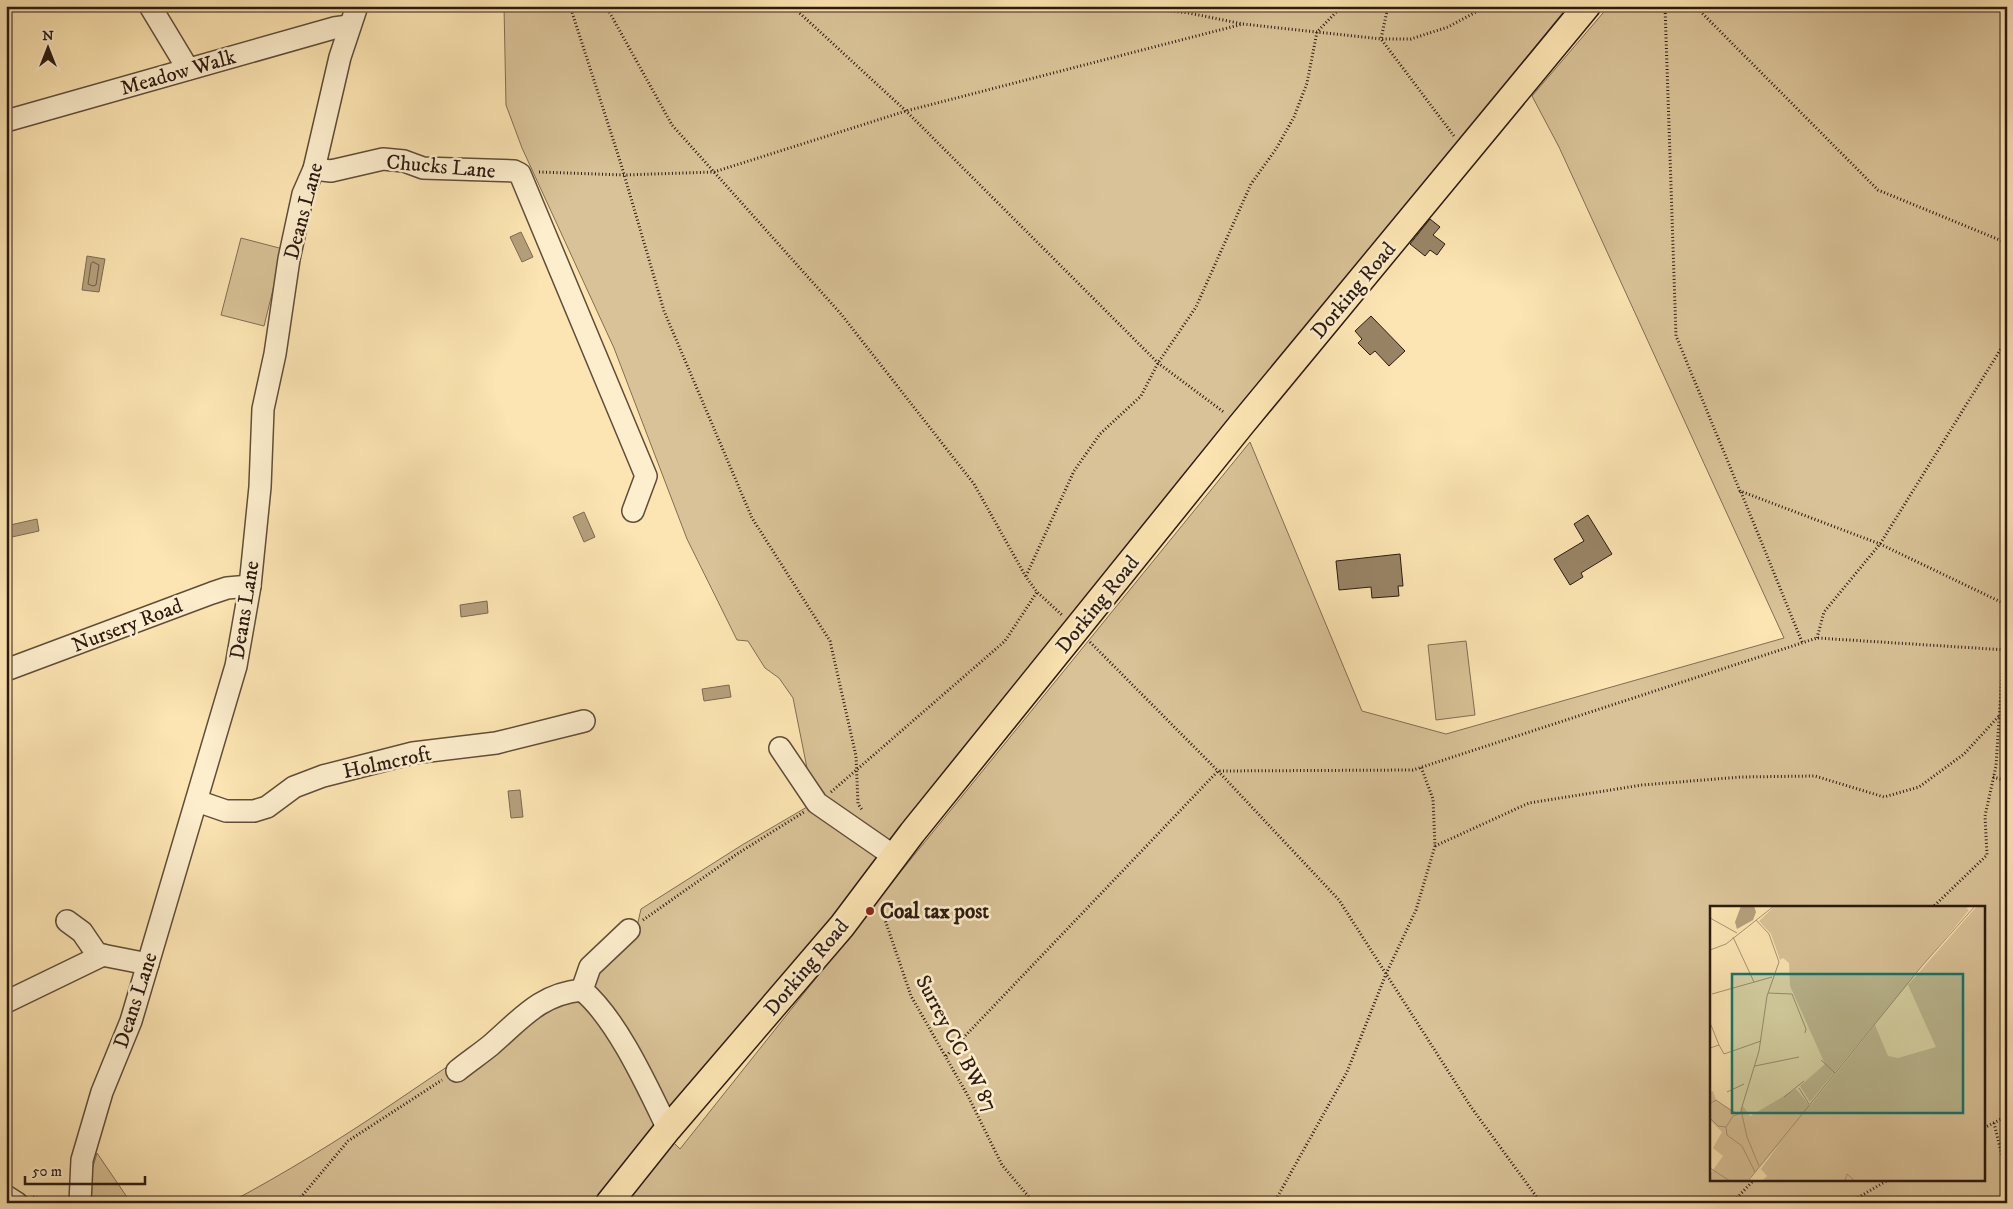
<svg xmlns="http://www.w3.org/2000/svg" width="2013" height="1209" font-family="'IM FELL DW Pica',serif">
	<rect width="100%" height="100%" fill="#fce5b2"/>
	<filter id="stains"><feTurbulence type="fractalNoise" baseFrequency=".004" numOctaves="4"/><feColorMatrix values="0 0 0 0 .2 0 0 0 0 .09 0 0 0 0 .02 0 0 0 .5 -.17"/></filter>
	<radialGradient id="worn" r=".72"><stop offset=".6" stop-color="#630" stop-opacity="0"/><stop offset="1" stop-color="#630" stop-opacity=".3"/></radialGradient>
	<!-- green -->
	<g fill="#d9c297" stroke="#826e54" fill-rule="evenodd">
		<polygon points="504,6 1568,6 882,854 676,1114 667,1113 589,988 596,971 636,931 641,909 742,845 807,807 811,788 793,698 779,678 765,668 748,641 737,640 687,539 614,348 522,148 506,105"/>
		<path d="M1609,6H2007V1203H229C285,1173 339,1140 392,1104C447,1067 501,1029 559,997L586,1005L632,1068L658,1127L680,1149L902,870L1250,442L1362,711L1446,734L1784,638L1559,147L1532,96ZM1712,908H1984V1180H1712Z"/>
		<polygon points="241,238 283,249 264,326 221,315"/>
		<polygon points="1466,641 1475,715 1436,720 1428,645"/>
		<polygon points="97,1153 131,1203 89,1203 88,1184"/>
	</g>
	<!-- water -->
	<g fill="#b5a07c" stroke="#7e6a52">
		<polygon points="521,232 533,257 522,262 510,237"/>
		<polygon points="87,256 105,259 99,292 82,290"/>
		<polygon points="584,512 595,537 584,542 573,517"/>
		<polygon points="37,519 39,531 12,537 10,525"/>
		<polygon points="487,601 488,613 461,617 460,605"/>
		<polygon points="729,685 731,697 704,701 702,689"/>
		<polygon points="520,790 523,817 511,818 508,791"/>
	</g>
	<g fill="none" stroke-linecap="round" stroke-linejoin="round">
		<!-- shore -->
		<polygon stroke="#705d47" stroke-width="1" points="93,262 99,265 96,285 93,286 88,284 91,264"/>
	</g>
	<!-- building -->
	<g fill="#988465" stroke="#2c1a12">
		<polygon points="1430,219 1440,227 1433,235 1445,244 1437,255 1430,250 1425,256 1410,244"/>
		<polygon points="1371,316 1405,351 1389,366 1375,351 1370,355 1358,343 1362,339 1355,331"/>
		<polygon points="1588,515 1612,554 1581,573 1583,577 1570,585 1554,559 1584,541 1574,524"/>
		<polygon points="1400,554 1403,586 1398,586 1399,596 1372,598 1371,587 1339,590 1336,561"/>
	</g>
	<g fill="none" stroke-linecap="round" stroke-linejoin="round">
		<!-- minor casing -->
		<g stroke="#604d3a" stroke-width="24">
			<g id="minor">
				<polyline points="150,6 188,69"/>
				<polyline points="6,121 334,28 349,26"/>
				<polyline points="314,169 331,171 383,159 404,161 423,168 514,171 520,174 646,476 633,511"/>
				<polyline points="6,670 212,593 227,588 250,586"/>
				<polyline points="780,748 817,803 895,857"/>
				<polyline points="197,801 226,811 254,811 267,807 294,787 323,776 413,753 496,743 584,721"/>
				<polyline points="67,921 82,932 97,954 148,964"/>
				<polyline points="582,990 590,967 629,930"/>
				<polyline points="6,1002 103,955"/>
				<path d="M457,1071C468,1062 480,1054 491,1045C521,1019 540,994 582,990C617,1019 648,1088 668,1129"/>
				<polyline points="6,1196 17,1203"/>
				<polyline points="80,1203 82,1160 102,1092 131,1021 236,666 250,586 260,487 263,409 275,354 289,259 303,194 314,169 340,57 357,6"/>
			</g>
		</g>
		<!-- major casing -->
		<g stroke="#2c1a12" stroke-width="29">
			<polyline id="major" points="609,1203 668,1129 842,926 912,833 1241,425 1587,6"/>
		</g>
		<!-- path -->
		<g stroke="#2c1a12" stroke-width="3" stroke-dasharray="1 2.5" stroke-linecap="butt">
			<polyline points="570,6 621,164 664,311 752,518 830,641 856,756 858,804 863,811"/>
			<polyline points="606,6 672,125 841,314 974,484 1026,577 1037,592 1062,615"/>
			<polyline points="792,6 906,111 1158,363 1225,413"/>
			<polyline points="1129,6 1189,13 1243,24 1381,39 1411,39 1448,27 1487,6"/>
			<polyline points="1388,6 1381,39 1454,136"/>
			<polyline points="1665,6 1676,336 1740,491 1880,544 2007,605"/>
			<polyline points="1695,6 1878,190 2007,243"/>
			<polyline points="539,172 624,175 714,172 906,111 1243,24"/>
			<polyline points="1741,492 1802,642"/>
			<polyline points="1026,576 1074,471 1100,434 1141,396 1158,363 1196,307 1251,184 1276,149 1294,117 1307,83 1317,32 1342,6"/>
			<polyline points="1817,638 1824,612 1880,544 2007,339"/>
			<polyline points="1090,642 1218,771 1339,900 1471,1107 1541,1203"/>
			<polyline points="1993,777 2007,781"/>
			<polyline points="831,792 1005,641 1037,592"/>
			<polyline points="1435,846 1529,803 1642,785 1741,777 1815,776 1884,797 1919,787 1964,754 1999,716"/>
			<polyline points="881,908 911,996 968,1096 1002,1165 1034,1203"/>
			<polyline points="1932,908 1987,855 1985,816 1996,766 2003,660 2007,649"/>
			<polyline points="643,920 737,854 804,812"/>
			<polyline points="946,1056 1218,771 1413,770 1817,638 2007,650"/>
			<polyline points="1994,1123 2005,1168 2005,1203"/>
			<polyline points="1984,1128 2007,1116"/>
			<polyline points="33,1197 56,1203"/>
			<polyline points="296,1203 348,1141 442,1080"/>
			<polyline points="1274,1203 1347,1072 1386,974 1416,910 1435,846 1433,799 1421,767"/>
			<polyline points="1732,1203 1754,1180"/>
			<polyline points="1849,1203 1888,1180"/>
		</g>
		<!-- minor -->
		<use href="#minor" stroke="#fdeecd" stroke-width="21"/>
		<!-- major -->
		<use href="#major" stroke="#fce5b2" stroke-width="26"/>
	</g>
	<!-- markers -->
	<circle fill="#8f2418" stroke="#fdeecd" stroke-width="2" cx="870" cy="911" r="5"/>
	<g text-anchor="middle" stroke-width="5" stroke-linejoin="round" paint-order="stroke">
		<!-- street labels -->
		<g font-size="21" fill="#2c1a12" stroke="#fdeecd">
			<text transform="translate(178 72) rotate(-16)" y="7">Meadow Walk</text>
			<text transform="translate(441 166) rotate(5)" y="7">Chucks Lane</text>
			<text transform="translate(303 211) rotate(-75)" y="7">Deans Lane</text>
			<text transform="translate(1353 290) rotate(-50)" y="7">Dorking Road</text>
			<text transform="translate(1097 604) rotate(-51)" y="7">Dorking Road</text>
			<text transform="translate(244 610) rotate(-81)" y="7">Deans Lane</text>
			<text transform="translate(127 625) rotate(-21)" y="7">Nursery Road</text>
			<text transform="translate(387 762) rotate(-12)" y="7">Holmcroft</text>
			<text transform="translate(806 967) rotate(-50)" y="7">Dorking Road</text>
			<text transform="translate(135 1000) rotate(-72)" y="7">Deans Lane</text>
			<text transform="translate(957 1043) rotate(62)" y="7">Surrey CC BW 87</text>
		</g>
		<!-- poi labels -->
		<g font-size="21" font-weight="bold" fill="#2c1a12" stroke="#fdeecd" text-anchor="start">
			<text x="880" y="918">Coal tax post</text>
		</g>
	</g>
	<!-- overview -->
	<g transform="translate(1710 906)">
		<rect width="275" height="275" fill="#fce5b2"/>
		<path d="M65,0H262L256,2L259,4L100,196L90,180L115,158L80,80L79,57L73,52L70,54L61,28L49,15ZM267,0H275V275H52L57,270L51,263L71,236L37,275H0V268L13,250L3,242L12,226L0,214V186L3,185L6,194L29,208L33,200L40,210L86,183L100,200L165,119L178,150L188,152L226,141L198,79Z" fill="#d9c297"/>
		<path d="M31,0H44L46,6L43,14L27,23L25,16Z" fill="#b5a07c"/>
		<path fill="none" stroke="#a99472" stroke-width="1" d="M0,12L27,27M46,14L59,28L69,56L57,90L49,145L31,204L37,231L49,260M23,31L44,76M0,44L16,38L64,0M58,87L82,88L96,123L95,127M2,88L62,71M1,119L9,139M0,142L9,139L14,148L51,135M111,154L125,167M45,160L89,151M89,182L99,198M17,186L34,178M74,191L94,175M1,197L6,194L26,208M0,212L8,220L16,221L23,210L31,207M16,221L17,229L32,240L45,266M0,262L20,275M38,275L211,61L265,0M135,275L137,268L145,275"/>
		<path fill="#0f766e" fill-opacity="0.15" stroke="#0f766e" stroke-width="2.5" d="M22,68H253V207H22Z"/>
		<rect width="275" height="275" fill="none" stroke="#2c1a12" stroke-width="2.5"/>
	</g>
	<!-- margin -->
	<rect width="2013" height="1209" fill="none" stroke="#fce5b2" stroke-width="25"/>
	<rect x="8" y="8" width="1998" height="1194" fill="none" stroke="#2c1a12" stroke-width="2.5"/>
	<rect x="12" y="12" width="1988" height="1184" fill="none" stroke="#2c1a12"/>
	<!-- north arrow -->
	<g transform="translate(48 48)" stroke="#fdeecd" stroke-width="4" paint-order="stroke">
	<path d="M0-4L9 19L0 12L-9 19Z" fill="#2c1a12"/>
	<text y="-8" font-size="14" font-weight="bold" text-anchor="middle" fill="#2c1a12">N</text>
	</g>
	<!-- scale -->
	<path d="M25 1176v8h120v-8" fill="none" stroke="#2c1a12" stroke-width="2.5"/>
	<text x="32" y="1176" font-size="15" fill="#2c1a12" stroke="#fdeecd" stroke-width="4" paint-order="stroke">50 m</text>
	<rect width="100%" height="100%" filter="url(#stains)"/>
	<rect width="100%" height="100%" fill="url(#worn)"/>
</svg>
